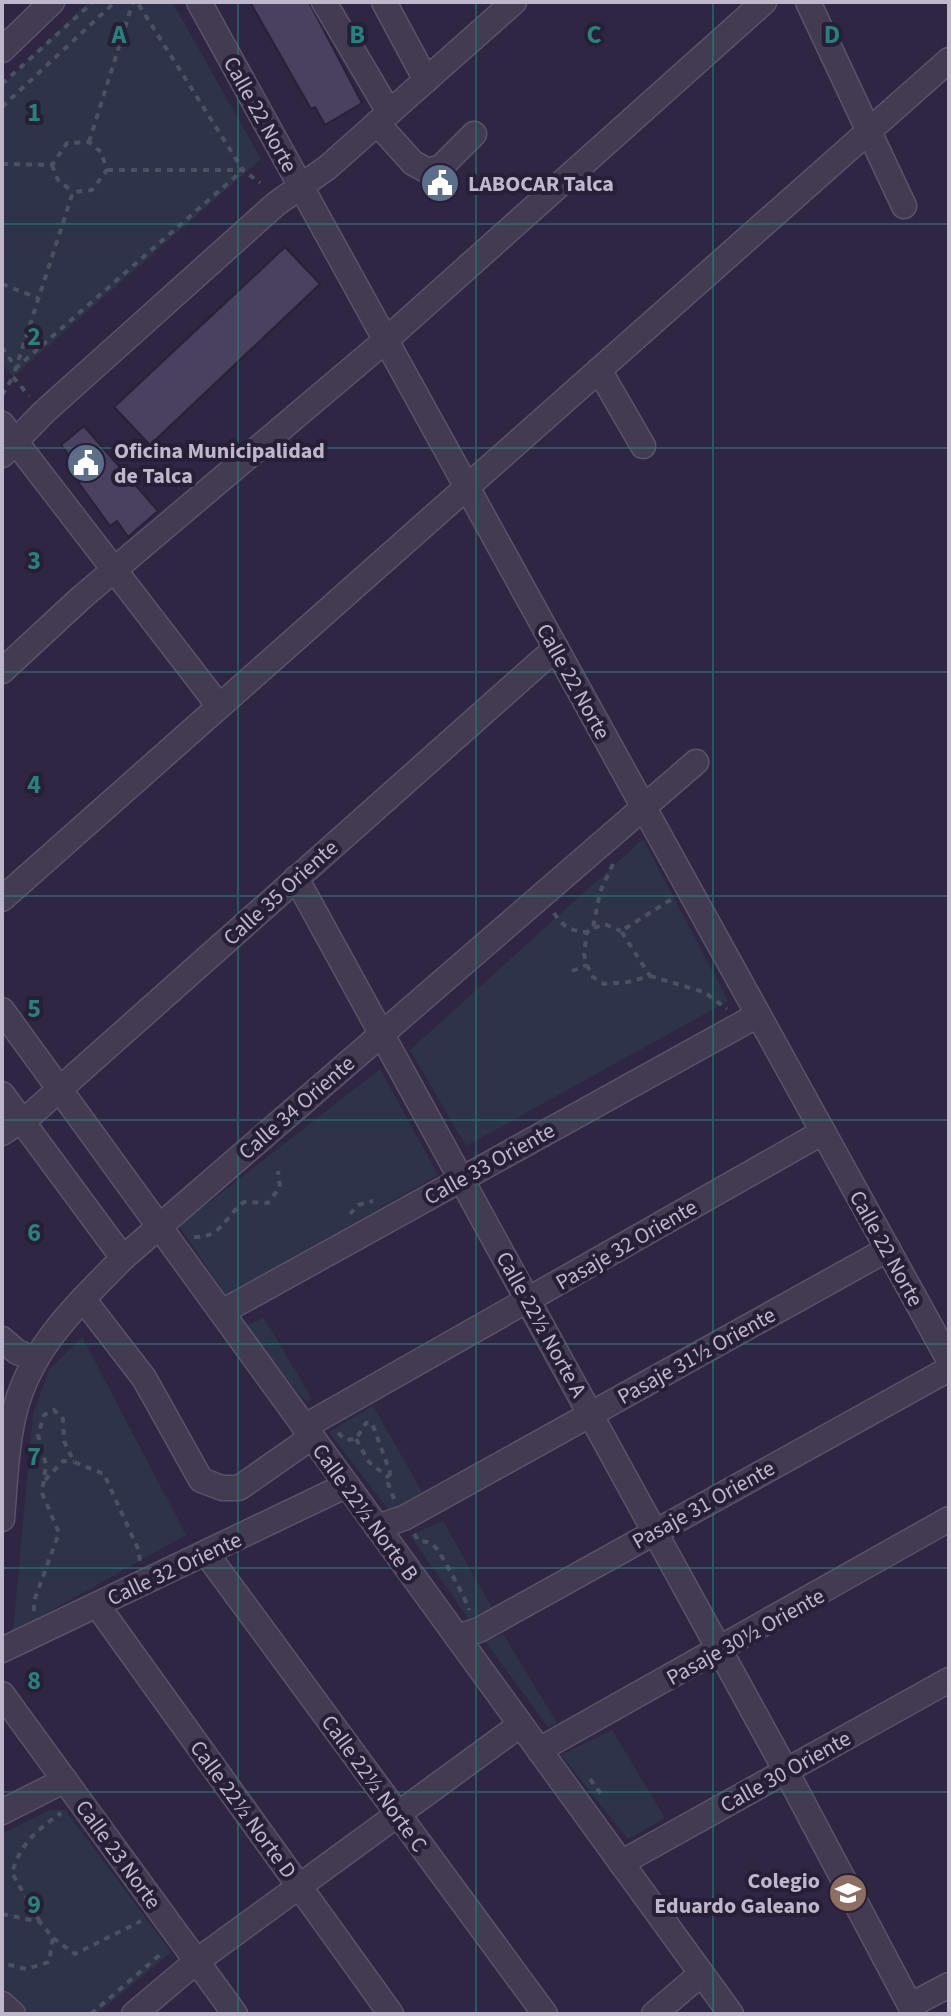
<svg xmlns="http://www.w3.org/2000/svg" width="951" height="2016" font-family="'Source Sans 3',sans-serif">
	<rect width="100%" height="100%" fill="#2f2643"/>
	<!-- green -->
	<g fill="#2d3449">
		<polygon points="88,2 172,2 261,159 13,377 2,363 2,86"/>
		<polygon points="643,839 728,1001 466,1146 410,1050"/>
		<polygon points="380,1069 438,1175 226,1295 179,1226"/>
		<polygon points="264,1318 312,1399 305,1401 245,1326"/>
		<polygon points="82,1337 186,1535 13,1632 33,1414 49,1370"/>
		<polygon points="373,1406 422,1492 391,1513 329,1432"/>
		<polygon points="443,1521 492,1608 470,1621 410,1535"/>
		<polygon points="503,1634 557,1723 548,1727 485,1641"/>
		<polygon points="612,1730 665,1818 628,1839 561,1755"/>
		<polygon points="50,1810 65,1810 171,1952 97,2014 31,2014 2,1988 2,1834"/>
	</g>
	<!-- building -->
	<g fill="#4a4060" stroke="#29213a" stroke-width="2">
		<polygon points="250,2 309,2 362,103 325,125 315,107 311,109"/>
		<polygon points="285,247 320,284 150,445 114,407"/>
		<polygon points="84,426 158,511 128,537 117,521 110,526 65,464 71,458 61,445"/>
	</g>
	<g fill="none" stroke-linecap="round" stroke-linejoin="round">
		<!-- minor casing -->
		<g stroke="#5a536a" stroke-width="27">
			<g id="minor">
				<polyline points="199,2 949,1360"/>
				<polyline points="324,2 389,112"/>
				<polyline points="384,2 426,80"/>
				<polyline points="808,2 904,206"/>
				<polyline points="2,50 52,2"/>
				<polyline points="377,123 413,163 428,171 441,167 474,134"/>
				<polyline points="599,370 643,446"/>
				<polyline points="2,424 219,706"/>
				<polyline points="2,455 44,412 276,204 328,167 514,2"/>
				<polyline points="2,671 82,597 386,340 764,2"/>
				<polyline points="296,878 786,1771 912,2009"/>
				<polyline points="2,899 949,60"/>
				<polyline points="2,1010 731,2014"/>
				<polyline points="2,1094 123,1258"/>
				<polyline points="2,1133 34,1112 556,648"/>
				<polyline points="83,1299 144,1378 201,1480 222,1488 239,1488 312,1437"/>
				<polyline points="222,1312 758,1015"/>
				<polyline points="2,1339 17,1352 35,1359"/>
				<polyline points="304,1427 823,1132"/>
				<path d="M2,1519C5,1484 6,1448 14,1414C30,1347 77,1305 123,1258L696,762"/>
				<polyline points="377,1527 404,1518 888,1249"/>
				<polyline points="206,1553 545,2014"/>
				<polyline points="97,1605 391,2014"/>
				<polyline points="457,1637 479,1630 949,1369"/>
				<polyline points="2,1650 347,1485"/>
				<polyline points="2,1694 235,2014"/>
				<polyline points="539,1750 949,1519"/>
				<polyline points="2,1812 65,1780"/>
				<polyline points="621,1863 949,1680"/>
				<polyline points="2,2004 13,2014"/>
				<polyline points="134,2014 197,1961 520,1725"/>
				<polyline points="654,2014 701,1974"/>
				<polyline points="912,2014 915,2003 949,1985"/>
			</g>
		</g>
		<!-- path -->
		<g stroke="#4c5064" stroke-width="4" stroke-dasharray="6 6" stroke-linecap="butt">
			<polyline points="2,84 93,2"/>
			<polyline points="2,107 115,2"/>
			<polyline points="89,142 133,2"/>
			<polyline points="2,164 52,165 67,143 89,142 101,152 107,170 92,190 73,192 13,377 29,396"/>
			<polyline points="52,165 58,180 73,192"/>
			<polyline points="107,170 243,170 260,183"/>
			<polyline points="2,284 38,298"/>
			<polyline points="2,347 16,368 243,170 137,2"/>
			<polyline points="2,395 13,377"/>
			<polyline points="613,864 600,892 593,928 587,932 584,954 587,965 593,977 604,984 628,982 650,976 621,931 672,899"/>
			<path d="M554,913C563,927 571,931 587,932"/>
			<polyline points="594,928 604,924 621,931"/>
			<polyline points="572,971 587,965"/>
			<polyline points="650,976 704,992 727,1009"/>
			<polyline points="350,1214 358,1205 373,1201"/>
			<path d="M194,1237C222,1238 224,1217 244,1202L268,1203L280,1187L278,1171"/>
			<polyline points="338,1433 346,1440 356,1439 366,1423 372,1423 390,1472 388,1483 394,1499"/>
			<polyline points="356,1439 369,1462 389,1478"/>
			<polyline points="45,1480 63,1461 74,1462"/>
			<path d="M414,1534L419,1541C427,1541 431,1543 436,1548C441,1553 468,1603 469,1610"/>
			<polyline points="34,1611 34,1601 59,1533 42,1493 46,1465 38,1435 44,1415 54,1410 63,1419 64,1441 74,1462 104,1474 139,1551 140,1562"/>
			<polyline points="590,1779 601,1794"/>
			<polyline points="2,1914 40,1922 53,1938 49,1962 26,1969 2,1963 2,1967"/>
			<path d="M40,1922L12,1873C20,1844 37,1830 61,1813"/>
			<polyline points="53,1938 75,1954 141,1921"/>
			<polyline points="91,2014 162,1953"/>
		</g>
		<!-- minor -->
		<use href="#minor" stroke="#423b52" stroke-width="24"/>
	</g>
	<!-- grid -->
	<path fill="none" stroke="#29807c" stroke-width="2" stroke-opacity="0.55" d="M238,2V2014M476,2V2014M713,2V2014M2,224H949M2,448H949M2,672H949M2,896H949M2,1120H949M2,1344H949M2,1568H949M2,1792H949"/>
	<!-- icons -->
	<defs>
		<g id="civic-disc" transform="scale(2)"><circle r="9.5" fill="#5c6f8a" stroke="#271f38"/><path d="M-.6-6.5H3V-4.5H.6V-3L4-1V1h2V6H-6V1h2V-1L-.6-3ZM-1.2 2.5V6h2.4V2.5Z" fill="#fff"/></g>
		<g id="school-disc" transform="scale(2)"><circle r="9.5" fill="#8d6e63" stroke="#271f38"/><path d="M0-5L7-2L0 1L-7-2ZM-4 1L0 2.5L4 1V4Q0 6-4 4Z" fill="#fff"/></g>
	</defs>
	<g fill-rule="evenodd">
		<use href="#civic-disc" x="440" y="183"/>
		<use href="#civic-disc" x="86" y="463"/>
		<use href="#school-disc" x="848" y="1893"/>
	</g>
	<g text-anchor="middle" stroke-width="8" stroke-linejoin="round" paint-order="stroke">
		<!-- street labels -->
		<g font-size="22" fill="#bfb8cc" stroke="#271f38">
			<text transform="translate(261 114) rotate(61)" y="8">Calle 22 Norte</text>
			<text transform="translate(574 681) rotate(61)" y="8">Calle 22 Norte</text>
			<text transform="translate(280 892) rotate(-42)" y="8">Calle 35 Oriente</text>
			<text transform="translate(296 1107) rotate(-41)" y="8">Calle 34 Oriente</text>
			<text transform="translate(489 1163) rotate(-29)" y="8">Calle 33 Oriente</text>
			<text transform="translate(626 1244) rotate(-30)" y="8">Pasaje 32 Oriente</text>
			<text transform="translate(887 1248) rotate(61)" y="8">Calle 22 Norte</text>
			<text transform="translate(542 1324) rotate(61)" y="8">Calle 22½ Norte A</text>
			<text transform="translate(696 1355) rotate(-29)" y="8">Pasaje 31½ Oriente</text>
			<text transform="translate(703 1504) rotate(-29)" y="8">Pasaje 31 Oriente</text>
			<text transform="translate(366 1512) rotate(54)" y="8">Calle 22½ Norte B</text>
			<text transform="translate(174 1568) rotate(-25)" y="8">Calle 32 Oriente</text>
			<text transform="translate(745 1636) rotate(-29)" y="8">Pasaje 30½ Oriente</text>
			<text transform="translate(785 1771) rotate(-29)" y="8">Calle 30 Oriente</text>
			<text transform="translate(375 1783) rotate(54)" y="8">Calle 22½ Norte C</text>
			<text transform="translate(244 1809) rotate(54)" y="8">Calle 22½ Norte D</text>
			<text transform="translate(119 1854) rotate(54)" y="8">Calle 23 Norte</text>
		</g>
		<!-- poi labels -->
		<g font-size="22" font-weight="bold" fill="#bfb8cc" stroke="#271f38" text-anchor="start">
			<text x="468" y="191">LABOCAR Talca</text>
			<text x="114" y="458">Oficina Municipalidad<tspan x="114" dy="25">de Talca</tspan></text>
			<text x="820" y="1888" text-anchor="end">Colegio<tspan x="820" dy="25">Eduardo Galeano</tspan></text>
		</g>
	</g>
	<g font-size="26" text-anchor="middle" font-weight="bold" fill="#29807c" stroke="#271f38" stroke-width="8" stroke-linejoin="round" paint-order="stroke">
		<text x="119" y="43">A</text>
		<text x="357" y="43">B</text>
		<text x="594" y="43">C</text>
		<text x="832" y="43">D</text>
		<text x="34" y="121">1</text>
		<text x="34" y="345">2</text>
		<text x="34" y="569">3</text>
		<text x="34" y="793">4</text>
		<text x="34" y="1017">5</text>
		<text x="34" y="1241">6</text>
		<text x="34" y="1465">7</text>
		<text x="34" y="1689">8</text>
		<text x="34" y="1913">9</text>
	</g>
	<!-- border -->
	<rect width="951" height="2016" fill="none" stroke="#bfb8cc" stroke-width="8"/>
</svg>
